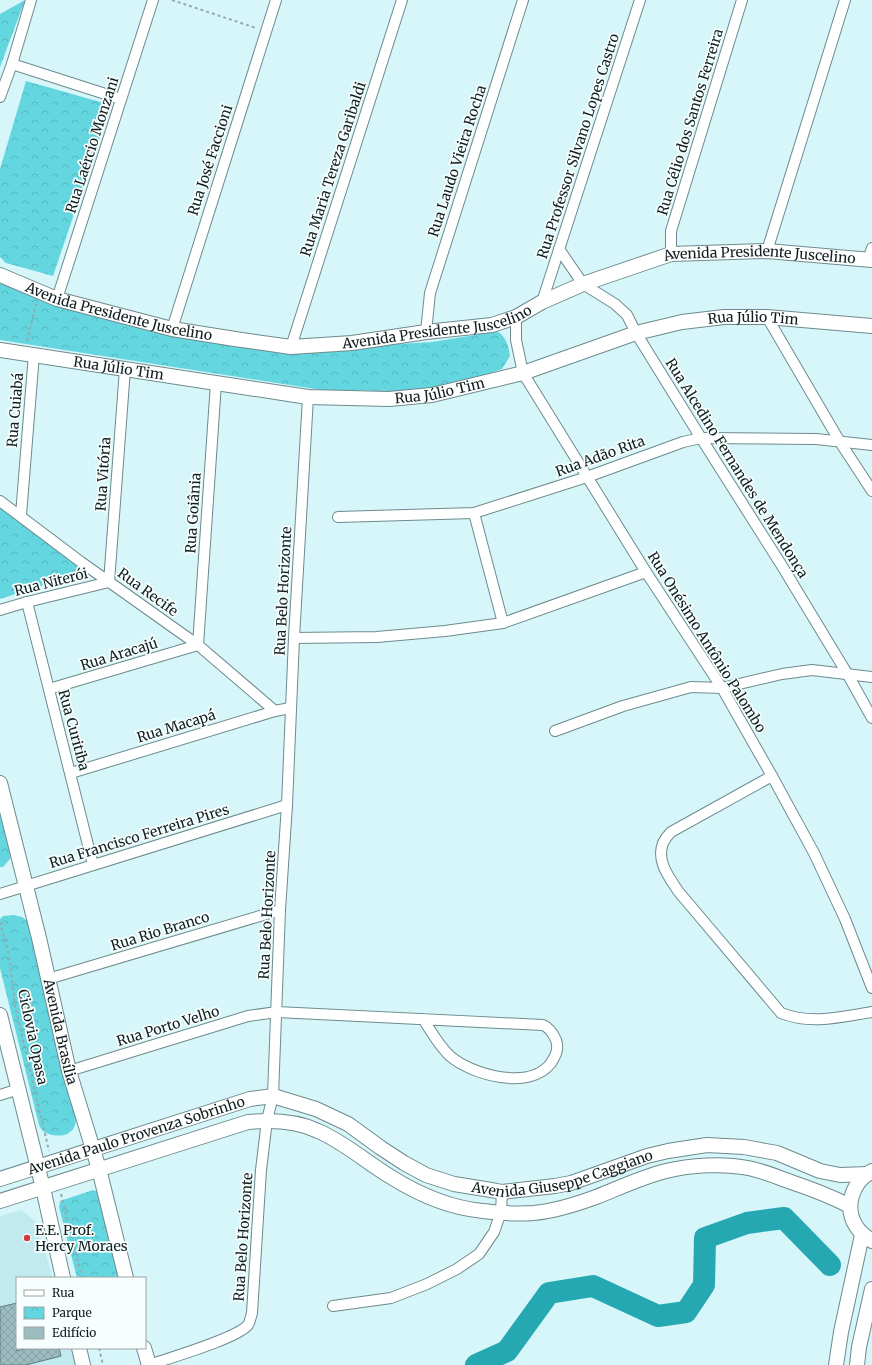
<svg xmlns="http://www.w3.org/2000/svg" width="872" height="1365" font-family="Merriweather,serif">
	<defs>
		<pattern id="park-crowns" width="20" height="18" patternUnits="userSpaceOnUse"><rect width="20" height="18" fill="#64d6e0"/><path d="M2 6a3 3 0 1 1 6 0M12 15a3 3 0 1 1 6 0" fill="none" stroke="#56b7c0"/></pattern>
		<pattern id="building-cross-hatch" width="8" height="8" patternUnits="userSpaceOnUse"><rect width="8" height="8" fill="#9dbcbf"/><path d="M0 0l8 8M0 8l8-8" fill="none" stroke="#86a1a4"/></pattern>
	</defs>
	<rect width="100%" height="100%" fill="#d6f6f9"/>
	<!-- built -->
	<polygon fill="#c0eaee" points="21,1210 36,1222 53,1278 17,1278 17,1348 73,1348 78,1365 0,1365 0,1216"/>
	<!-- park -->
	<g fill="url(#park-crowns)">
		<polygon points="25,0 0,67 0,14"/>
		<polygon points="26,81 111,105 53,276 6,263 0,257 0,169"/>
		<path d="M0,278L39,292L295,350L432,342L475,335L496,330C506,337 508,344 510,356L502,369L478,377L434,388L391,391L322,390L0,340Z"/>
		<polygon points="0,503 86,572 0,599"/>
		<polygon points="0,802 12,850 10,859 3,867 0,867"/>
		<path d="M14,915L22,917L29,922L77,1114C76,1120 76,1128 70,1132C64,1138 47,1136 42,1130C41,1129 40,1127 39,1125L0,968V919L3,916Z"/>
		<polygon points="93,1190 101,1193 124,1278 77,1278 59,1207 60,1201"/>
	</g>
	<g fill="none" stroke-linecap="round" stroke-linejoin="round">
		<!-- river -->
		<polyline stroke="#25a8b2" stroke-width="22" points="476,1365 507,1351 549,1293 593,1286 658,1316 686,1312 704,1285 705,1238 747,1223 784,1218 830,1265"/>
	</g>
	<!-- building -->
	<polygon fill="url(#building-cross-hatch)" stroke="#5e7b7e" points="17,1303 17,1351 28,1348 59,1348 61,1356 26,1365 0,1365 0,1307"/>
	<g fill="none" stroke-linecap="round" stroke-linejoin="round">
		<!-- street casing -->
		<g stroke="#6d8b8e" stroke-width="12">
			<g id="street">
				<polyline points="12,64 121,99"/>
				<polyline points="0,97 12,64 31,0"/>
				<polyline points="559,249 583,284 615,304 627,315 636,333 701,438 782,566 848,675 872,718"/>
				<polyline points="767,251 845,0"/>
				<polyline points="671,254 671,231 742,0"/>
				<polyline points="868,260 872,248"/>
				<polyline points="57,299 153,0"/>
				<polyline points="542,302 640,0"/>
				<polyline points="516,317 516,340 523,373 646,572 722,688 772,776 814,853 845,919 872,988"/>
				<polyline points="767,317 840,442 872,491"/>
				<polyline points="172,329 276,0"/>
				<polyline points="426,332 430,293 523,0"/>
				<polyline points="291,347 402,0"/>
				<polyline points="0,501 81,562 198,645 275,711"/>
				<polyline points="474,513 503,623"/>
				<polyline points="21,515 34,354"/>
				<polyline points="338,517 474,513 587,477 683,442 701,438 816,439 872,445"/>
				<polyline points="27,602 93,865"/>
				<polyline points="0,610 27,602 109,582 125,369"/>
				<polyline points="294,638 377,637 445,631 503,623 646,572"/>
				<polyline points="49,689 198,645 216,383"/>
				<polyline points="555,731 623,706 691,687 722,688 782,674 812,670 872,677"/>
				<polyline points="71,773 275,711 290,708"/>
				<path d="M772,776L671,832C668,835 665,839 663,843C656,861 669,877 678,891L781,1013C811,1025 841,1017 872,1012"/>
				<polyline points="0,894 287,805"/>
				<polyline points="48,979 280,910"/>
				<path d="M69,1071L248,1016L277,1012L543,1025C550,1028 553,1033 556,1040C559,1049 556,1055 551,1063C530,1091 472,1075 450,1056C439,1046 431,1031 423,1019"/>
				<polyline points="0,1095 19,1089"/>
				<polyline points="333,1306 391,1298 427,1284 457,1269 479,1254 494,1232 501,1212 502,1192"/>
				<path d="M149,1365C169,1358 236,1339 248,1325C250,1322 251,1316 252,1313L261,1170L267,1120L273,1096L280,910L287,805L294,638L308,397"/>
			</g>
		</g>
		<!-- secondary casing -->
		<g stroke="#6d8b8e" stroke-width="16">
			<g id="secondary">
				<path id="s1" d="M0,275L57,299L172,329L235,339L291,347L352,343L426,332L492,325L516,317L542,302L583,284L671,254L767,251L872,260"/>
				<path id="s2" d="M0,350L308,397L389,399L432,395L523,373L636,333L682,322L724,317H767L872,326"/>
				<path id="s3" d="M0,783L39,938L69,1071L99,1169L126,1278"/>
				<polyline points="0,1015 43,1188 63,1278"/>
				<path d="M872,1171C852,1182 844,1207 856,1226C860,1233 866,1237 872,1241"/>
				<path id="s4" d="M0,1179L250,1099L273,1096L316,1109L348,1124L381,1148L404,1163L426,1175L454,1184L491,1190L502,1192L555,1186L571,1183L647,1156L668,1151L707,1145L744,1147L777,1153L820,1171L840,1175L868,1174"/>
				<path d="M0,1201L248,1122C270,1120 297,1121 318,1131C344,1142 366,1162 391,1177C418,1194 451,1208 483,1211C498,1213 519,1214 534,1213C555,1211 577,1204 596,1197C619,1188 642,1177 666,1171C690,1165 723,1163 748,1168C763,1171 777,1177 791,1182C812,1189 830,1196 850,1206"/>
				<polyline points="79,1348 83,1365"/>
				<polyline points="144,1348 149,1365"/>
				<polyline points="836,1365 841,1332 862,1235"/>
				<polyline points="857,1365 859,1347 872,1289"/>
			</g>
		</g>
		<!-- path -->
		<g stroke="#92abae" stroke-width="2" stroke-dasharray="3 3" stroke-linecap="butt">
			<polyline points="172,0 256,28"/>
			<polyline points="27,341 36,304"/>
			<polyline points="0,922 9,955 15,1006 49,1151"/>
			<polyline points="61,1194 82,1278"/>
			<polyline points="99,1348 103,1365"/>
		</g>
		<!-- street -->
		<use href="#street" stroke="#fff" stroke-width="10"/>
		<!-- secondary -->
		<use href="#secondary" stroke="#fff" stroke-width="14"/>
	</g>
	<!-- markers -->
	<circle fill="#cc3c42" stroke="#f7fefe" stroke-width="1.5" cx="27" cy="1238" r="4"/>
	<g text-anchor="middle" stroke-width="3.5" stroke-linejoin="round" paint-order="stroke">
		<!-- street labels -->
		<g font-size="14" fill="#111d1e" stroke="#f7fefe">
			<text transform="translate(690 122) rotate(-73)" y="5">Rua Célio dos Santos Ferreira</text>
			<text transform="translate(92 145) rotate(-72)" y="5">Rua Laércio Monzani</text>
			<text transform="translate(578 146) rotate(-72)" y="5">Rua Professor Silvano Lopes Castro</text>
			<text transform="translate(210 160) rotate(-72)" y="5">Rua José Faccioni</text>
			<text transform="translate(457 161) rotate(-72)" y="5">Rua Laudo Vieira Rocha</text>
			<text transform="translate(333 169) rotate(-72)" y="5">Rua Maria Tereza Garibaldi</text>
			<text dy="5" stroke="none"><textPath href="#s1" startOffset="785">Avenida Presidente Juscelino</textPath></text>
			<text dy="5" stroke="none"><textPath href="#s1" startOffset="125">Avenida Presidente Juscelino</textPath></text>
			<text dy="5" stroke="none"><textPath href="#s2" startOffset="768">Rua Júlio Tim</textPath></text>
			<text dy="5" stroke="none"><textPath href="#s1" startOffset="449">Avenida Presidente Juscelino</textPath></text>
			<text dy="5" stroke="none"><textPath href="#s2" startOffset="120">Rua Júlio Tim</textPath></text>
			<text dy="5" stroke="none"><textPath href="#s2" startOffset="444">Rua Júlio Tim</textPath></text>
			<text transform="translate(15 410) rotate(-85)" y="5">Rua Cuiabá</text>
			<text transform="translate(600 456) rotate(-20)" y="5">Rua Adão Rita</text>
			<text transform="translate(737 468) rotate(58)" y="5">Rua Alcedino Fernandes de Mendonça</text>
			<text transform="translate(103 474) rotate(-86)" y="5">Rua Vitória</text>
			<text transform="translate(193 513) rotate(-86)" y="5">Rua Goiânia</text>
			<text transform="translate(51 582) rotate(-14)" y="5">Rua Niterói</text>
			<text transform="translate(283 591) rotate(-87)" y="5">Rua Belo Horizonte</text>
			<text transform="translate(148 592) rotate(36)" y="5">Rua Recife</text>
			<text transform="translate(707 642) rotate(58)" y="5">Rua Onésimo Antônio Palombo</text>
			<text transform="translate(119 654) rotate(-17)" y="5">Rua Aracajú</text>
			<text transform="translate(176 726) rotate(-17)" y="5">Rua Macapá</text>
			<text transform="translate(74 730) rotate(75)" y="5">Rua Curitiba</text>
			<text transform="translate(139 836) rotate(-17)" y="5">Rua Francisco Ferreira Pires</text>
			<text transform="translate(267 915) rotate(-87)" y="5">Rua Belo Horizonte</text>
			<text transform="translate(160 931) rotate(-17)" y="5">Rua Rio Branco</text>
			<text transform="translate(168 1026) rotate(-17)" y="5">Rua Porto Velho</text>
			<text dy="5" stroke="none"><textPath href="#s3" startOffset="256">Avenida Brasília</textPath></text>
			<text transform="translate(33 1037) rotate(78)" y="5">Ciclovia Opasa</text>
			<text dy="5" stroke="none"><textPath href="#s4" startOffset="143">Avenida Paulo Provenza Sobrinho</textPath></text>
			<text dy="5" stroke="none"><textPath href="#s4" startOffset="600">Avenida Giuseppe Caggiano</textPath></text>
			<text transform="translate(243 1237) rotate(-86)" y="5">Rua Belo Horizonte</text>
		</g>
		<!-- poi labels -->
		<g font-size="14" fill="#111d1e" stroke="#f7fefe" text-anchor="start">
			<text x="35" y="1235">E.E. Prof.<tspan x="35" dy="16">Hercy Moraes</tspan></text>
		</g>
	</g>
	<!-- legend -->
	<rect x="16" y="1277" width="130" height="72" fill="#f7fefe" stroke="#9ba4a4"/>
	<rect x="24" y="1290" width="20" height="6" fill="#ffffff" stroke="#9ba4a4"/>
	<text x="52" y="1297" font-size="12" fill="#111d1e">Rua</text>
	<rect x="24" y="1307" width="20" height="12" fill="url(#park-crowns)" stroke="#9ba4a4"/>
	<text x="52" y="1317" font-size="12" fill="#111d1e">Parque</text>
	<rect x="24" y="1327" width="20" height="12" fill="#9dbcbf" stroke="#9ba4a4"/>
	<text x="52" y="1337" font-size="12" fill="#111d1e">Edifício</text>
</svg>
